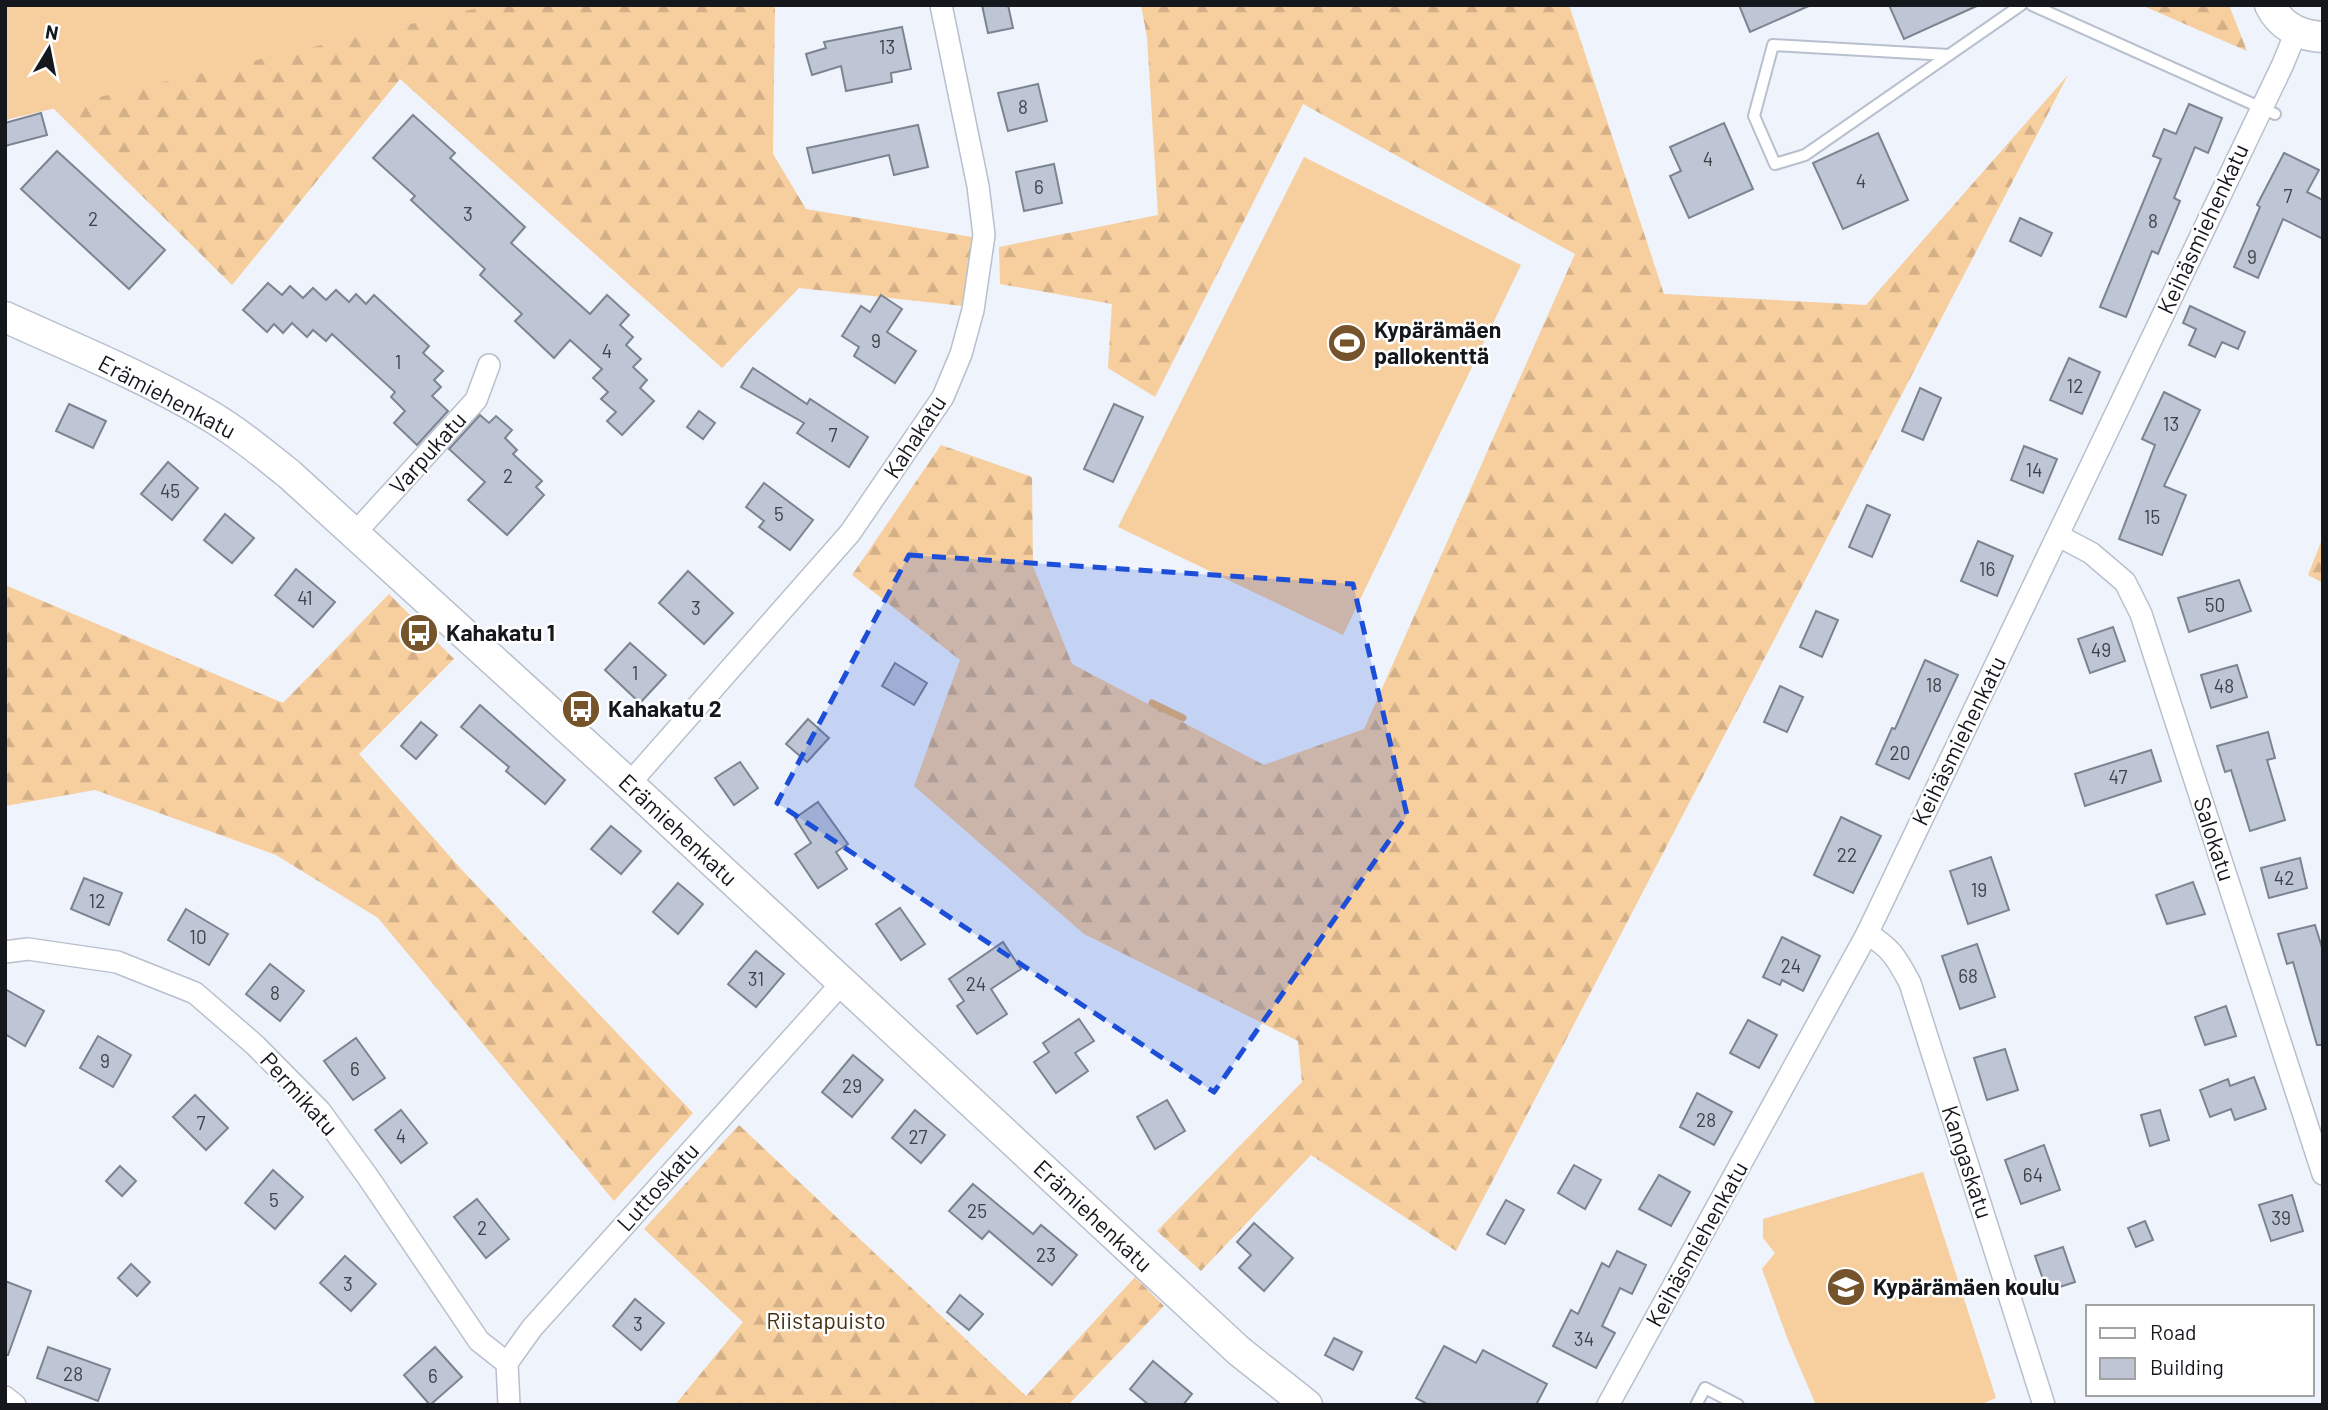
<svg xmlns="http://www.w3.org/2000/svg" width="2328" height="1410" font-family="Barlow,sans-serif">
	<defs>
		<pattern id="forest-firs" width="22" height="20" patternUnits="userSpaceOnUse" patternTransform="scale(1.75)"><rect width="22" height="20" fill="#f7ce9e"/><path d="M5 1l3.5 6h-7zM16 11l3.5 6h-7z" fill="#d3b088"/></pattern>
	</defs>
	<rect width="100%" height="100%" fill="#eef3fc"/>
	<!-- grass -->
	<g fill="#f7ce9e">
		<polygon points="5,5 492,5 5,120"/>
		<polygon points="1304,157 1521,265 1343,635 1118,527"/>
		<polygon points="1923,1172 1996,1398 1979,1405 1816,1405 1788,1340 1762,1269 1775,1253 1763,1238 1763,1219"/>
	</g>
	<!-- forest -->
	<g fill="url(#forest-firs)">
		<polygon points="491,5 775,5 773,154 806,209 972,237 963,306 799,288 722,368 400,79 232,285 53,108"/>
		<polygon points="1141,5 1569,5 1664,294 1866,305 2068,75 1456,1251 1311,1155 1201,1271 1157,1231 1302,1082 1298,1041 1084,934 914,786 960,660 852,575 941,445 1032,477 1033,566 1072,664 1264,765 1364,729 1575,254 1303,104 1155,397 1108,368 1112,304 1000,284 999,247 1158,215 1147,37"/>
		<polygon points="2141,5 2229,5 2247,51"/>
		<polygon points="2323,537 2323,583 2308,575"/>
		<polygon points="5,585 283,703 389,594 454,659 359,754 461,869 693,1113 614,1201 378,918 276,855 95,790 5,806"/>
		<polygon points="739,1125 1026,1396 1135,1277 1164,1306 1068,1405 675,1405 743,1322 644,1229"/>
	</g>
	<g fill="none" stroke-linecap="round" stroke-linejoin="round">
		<!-- stream -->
		<polyline stroke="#eeb56e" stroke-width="7" points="1152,703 1183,718"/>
	</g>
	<!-- building -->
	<g fill="#bec6d5" stroke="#7c8491" stroke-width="2">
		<polygon points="982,5 1008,5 1013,28 988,33"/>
		<polygon points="1739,5 1811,5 1750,32"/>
		<polygon points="1889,5 1979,5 1904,39"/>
		<polygon points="902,27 911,69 891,73 892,82 846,91 841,66 812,75 806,54 826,48 824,42"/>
		<polygon points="1038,84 1047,121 1008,131 998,93"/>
		<polygon points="2189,104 2222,118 2208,153 2195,147 2174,198 2180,201 2158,254 2152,251 2126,317 2100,307 2161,159 2153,156 2164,129 2176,134"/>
		<polygon points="41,113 47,135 5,146 5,123"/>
		<polygon points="413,115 455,153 450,158 525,227 511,243 590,314 607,295 629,315 620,325 633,337 626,345 641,359 633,367 647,380 640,388 654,401 622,435 607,421 616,412 601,399 608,392 593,378 602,369 570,340 554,358 515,321 522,314 480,275 485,269 411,200 415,196 373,158"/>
		<polygon points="1724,123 1753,189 1689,218 1670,176 1681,171 1670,147"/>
		<polygon points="918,125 928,167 894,175 889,155 813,173 807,148"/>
		<polygon points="1878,133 1908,200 1843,229 1813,163"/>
		<polygon points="57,151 165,250 129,289 21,189"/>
		<polygon points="2284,153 2319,170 2307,192 2323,200 2323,239 2283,219 2258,278 2234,267 2260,207 2257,205"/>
		<polygon points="1054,164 1062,203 1024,211 1016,172"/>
		<polygon points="2020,218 2052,233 2041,256 2010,241"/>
		<polygon points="268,283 282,295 290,286 303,298 313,288 326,300 336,290 349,302 356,294 366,304 374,295 429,346 423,353 443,371 434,380 441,387 432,396 448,411 417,445 394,423 405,411 391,397 395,392 332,334 326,341 313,330 307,337 292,323 283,333 274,324 267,332 243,310"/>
		<polygon points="881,295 902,309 887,332 916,351 895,383 854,356 859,347 842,336 861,306 870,312"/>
		<polygon points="2190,306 2245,332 2238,349 2222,342 2215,357 2189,345 2196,329 2183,323"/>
		<polygon points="2069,358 2100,372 2082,414 2050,400"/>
		<polygon points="753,368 807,404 810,399 868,437 849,467 797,433 804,423 741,387"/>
		<polygon points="1920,388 1941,398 1923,440 1902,431"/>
		<polygon points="2164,392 2200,410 2164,486 2186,495 2162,555 2119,539 2155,445 2142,439"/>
		<polygon points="69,404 106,421 93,448 56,431"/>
		<polygon points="1114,404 1143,417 1113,482 1084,469"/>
		<polygon points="699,411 715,423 703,439 687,427"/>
		<polygon points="480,415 489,423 496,416 512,430 505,438 517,450 513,454 542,481 536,487 544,495 507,535 468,500 485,482 449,449"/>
		<polygon points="2024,446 2057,459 2043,493 2011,480"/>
		<polygon points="168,462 198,488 172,520 141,494"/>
		<polygon points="764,483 813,520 790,550 759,527 764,521 746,507"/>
		<polygon points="1867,505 1890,515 1872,557 1849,547"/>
		<polygon points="225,514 254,538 232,563 204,540"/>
		<polygon points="1978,541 2013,556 1997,596 1961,581"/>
		<polygon points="296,569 335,602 313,627 275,595"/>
		<polygon points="688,571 733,613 704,644 659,603"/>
		<polygon points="2239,580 2251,611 2189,632 2178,598"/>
		<polygon points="1816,611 1838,620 1822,657 1800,647"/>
		<polygon points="2113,627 2125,661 2090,673 2078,639"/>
		<polygon points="630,643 666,675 640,703 605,670"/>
		<polygon points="1925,660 1958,675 1909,779 1876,764 1892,728 1895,729"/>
		<polygon points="895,663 927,683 914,705 882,686"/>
		<polygon points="2237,665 2247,697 2211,708 2201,675"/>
		<polygon points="1780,686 1803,697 1787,732 1764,722"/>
		<polygon points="480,705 565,780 545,804 506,771 509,767 461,727"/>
		<polygon points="808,719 829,738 807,762 786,744"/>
		<polygon points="421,722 437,735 416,759 401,746"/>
		<polygon points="2268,732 2275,758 2267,760 2285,820 2250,831 2231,770 2225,772 2217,746"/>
		<polygon points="2151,750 2161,781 2085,806 2075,774"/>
		<polygon points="740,762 758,788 734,805 715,778"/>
		<polygon points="818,802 848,844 836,852 847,869 818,888 795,854 811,843 795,818"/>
		<polygon points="1841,817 1881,836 1853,893 1814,875"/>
		<polygon points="611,826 641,851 621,874 591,849"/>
		<polygon points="1991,857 2009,910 1968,924 1950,871"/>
		<polygon points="2300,858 2307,888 2269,898 2261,868"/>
		<polygon points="84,878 122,893 109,925 71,909"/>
		<polygon points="2193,882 2205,914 2167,924 2156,895"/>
		<polygon points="678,883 703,904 678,934 653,912"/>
		<polygon points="900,908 925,944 901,960 876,924"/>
		<polygon points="186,909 228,934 209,965 168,940"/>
		<polygon points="2315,925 2323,951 2323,1045 2317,1045 2293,962 2287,964 2278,934"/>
		<polygon points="1782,937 1820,956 1803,991 1782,980 1780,985 1763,977"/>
		<polygon points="1003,942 1021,969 991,989 1007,1014 977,1034 957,1006 964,1001 949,979"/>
		<polygon points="1977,944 1995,997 1960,1009 1942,956"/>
		<polygon points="756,951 784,974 756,1007 728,984"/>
		<polygon points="270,964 304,991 280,1021 246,994"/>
		<polygon points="5,989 44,1011 25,1046 5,1034"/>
		<polygon points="2226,1006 2236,1036 2205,1045 2195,1017"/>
		<polygon points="1079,1019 1094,1041 1075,1053 1088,1071 1056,1093 1034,1062 1049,1052 1043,1043"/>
		<polygon points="1748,1020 1777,1035 1759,1068 1730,1053"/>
		<polygon points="98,1036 131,1055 113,1087 80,1068"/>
		<polygon points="356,1038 385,1078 353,1100 324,1061"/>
		<polygon points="2005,1049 2018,1090 1987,1100 1974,1058"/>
		<polygon points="853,1055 883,1080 852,1117 822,1092"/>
		<polygon points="2254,1077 2266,1109 2235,1120 2231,1109 2210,1117 2200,1090 2228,1079 2230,1086"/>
		<polygon points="1697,1093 1732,1112 1714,1145 1680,1127"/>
		<polygon points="195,1095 228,1128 206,1150 173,1117"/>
		<polygon points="1167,1100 1185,1131 1155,1149 1137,1117"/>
		<polygon points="401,1110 427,1143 401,1163 375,1130"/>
		<polygon points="915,1110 945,1135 921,1163 892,1138"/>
		<polygon points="2160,1110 2169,1140 2150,1146 2141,1115"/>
		<polygon points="2044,1145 2060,1190 2021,1204 2005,1160"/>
		<polygon points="1574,1165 1601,1180 1585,1209 1558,1193"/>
		<polygon points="120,1166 136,1181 122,1196 106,1181"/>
		<polygon points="273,1170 303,1197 275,1229 245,1203"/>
		<polygon points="1659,1175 1690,1192 1671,1226 1639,1209"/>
		<polygon points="973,1184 1033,1234 1041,1225 1077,1255 1052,1285 989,1231 982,1239 949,1211"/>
		<polygon points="2292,1195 2303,1231 2271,1241 2259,1205"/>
		<polygon points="477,1199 509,1239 486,1258 454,1217"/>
		<polygon points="1506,1200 1524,1210 1505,1244 1487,1234"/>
		<polygon points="2145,1221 2153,1240 2136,1247 2128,1228"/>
		<polygon points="1254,1223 1293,1258 1264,1291 1239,1268 1251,1255 1237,1242"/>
		<polygon points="2063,1247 2075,1282 2047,1291 2035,1256"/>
		<polygon points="1617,1251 1646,1265 1632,1294 1620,1288 1602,1326 1615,1333 1596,1368 1553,1346 1571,1310 1578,1314 1602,1263 1609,1267"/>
		<polygon points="345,1256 376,1284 351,1311 320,1283"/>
		<polygon points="131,1264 150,1282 137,1296 118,1278"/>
		<polygon points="5,1281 31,1291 8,1355 5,1355"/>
		<polygon points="960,1295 983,1314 969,1330 947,1312"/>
		<polygon points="635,1299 664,1323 641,1350 613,1326"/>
		<polygon points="1334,1338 1362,1352 1353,1370 1325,1355"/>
		<polygon points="1444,1346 1476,1363 1483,1350 1547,1384 1536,1405 1429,1405 1416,1398"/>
		<polygon points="48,1347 110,1369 98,1401 37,1378"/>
		<polygon points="435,1347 462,1377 430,1405 404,1375"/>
		<polygon points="1153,1361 1192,1394 1183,1405 1149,1405 1130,1389"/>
	</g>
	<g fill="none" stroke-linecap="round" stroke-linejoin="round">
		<!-- lane casing -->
		<g stroke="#b8c0ce" stroke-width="14">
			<g id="lane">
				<polyline points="2032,5 2275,114"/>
				<polyline points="1949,55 1773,45 1754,116 1775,164 1805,155 2021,5"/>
				<polyline points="1696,1405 1705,1388 1738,1405"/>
			</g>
		</g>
		<!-- street casing -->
		<g stroke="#b8c0ce" stroke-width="24">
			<g id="street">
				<polyline points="355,533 476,400 489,365"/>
				<polyline points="2059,536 2091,553 2125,582 2141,614 2323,1174"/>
				<polyline points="629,784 850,533 943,397 961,354 973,310 984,235 978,186 941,5"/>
				<path d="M1867,934C1891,947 1897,959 1910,983L2044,1405"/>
				<polyline points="5,952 28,949 117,962 195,993 255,1045 320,1111 368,1177 479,1341 507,1363"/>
				<polyline points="5,1397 15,1405"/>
				<polyline points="509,1405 507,1363 532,1328 841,984"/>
				<polyline points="1608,1405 1867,934 2283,64 2296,32"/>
			</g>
		</g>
		<!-- secondary casing -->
		<g stroke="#b8c0ce" stroke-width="33">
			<g id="secondary">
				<path d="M2270,5C2280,26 2300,36 2323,37"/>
				<path d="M5,317C73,348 143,376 207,414C236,431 263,453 289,474L629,784L1239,1351L1307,1405"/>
			</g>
		</g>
		<!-- lane -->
		<use href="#lane" stroke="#fff" stroke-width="10"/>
		<!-- street -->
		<use href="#street" stroke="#fff" stroke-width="21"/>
		<!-- secondary -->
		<use href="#secondary" stroke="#fff" stroke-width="30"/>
	</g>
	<!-- marked area -->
	<path fill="#1d4ed8" fill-opacity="0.2" stroke="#1d4ed8" stroke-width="5" stroke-dasharray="14 9" stroke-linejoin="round" d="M909,555L1353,584L1407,815L1214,1092L777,803Z"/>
	<!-- icons -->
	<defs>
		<g id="stadium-disc" transform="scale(2.0125)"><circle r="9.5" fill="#75542b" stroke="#fff"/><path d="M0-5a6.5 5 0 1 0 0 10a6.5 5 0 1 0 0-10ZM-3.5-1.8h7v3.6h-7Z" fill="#fff"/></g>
		<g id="bus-disc" transform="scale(2.0125)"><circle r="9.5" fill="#75542b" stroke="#fff"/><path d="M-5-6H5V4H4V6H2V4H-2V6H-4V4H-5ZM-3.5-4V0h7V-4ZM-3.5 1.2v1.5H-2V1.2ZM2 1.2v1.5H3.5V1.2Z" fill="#fff"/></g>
		<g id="school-disc" transform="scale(2.0125)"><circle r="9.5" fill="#75542b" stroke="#fff"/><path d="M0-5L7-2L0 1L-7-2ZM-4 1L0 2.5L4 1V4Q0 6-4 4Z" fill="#fff"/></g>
	</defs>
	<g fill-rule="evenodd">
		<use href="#stadium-disc" x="1347" y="343"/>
		<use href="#bus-disc" x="419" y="633"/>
		<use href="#bus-disc" x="581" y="709"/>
		<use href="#school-disc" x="1846" y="1287"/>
	</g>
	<g text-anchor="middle" stroke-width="5" stroke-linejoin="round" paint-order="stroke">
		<!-- number labels -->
		<g font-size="19" fill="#3e434a">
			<text x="887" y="54">13</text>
			<text x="1023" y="114">8</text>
			<text x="1708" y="166">4</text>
			<text x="1861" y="188">4</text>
			<text x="1039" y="194">6</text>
			<text x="2288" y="203">7</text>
			<text x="468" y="221">3</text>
			<text x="93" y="226">2</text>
			<text x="2153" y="228">8</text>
			<text x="2252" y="264">9</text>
			<text x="876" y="348">9</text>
			<text x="607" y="358">4</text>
			<text x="398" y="369">1</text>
			<text x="2075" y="393">12</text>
			<text x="2171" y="431">13</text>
			<text x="833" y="442">7</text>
			<text x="2034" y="477">14</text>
			<text x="508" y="483">2</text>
			<text x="170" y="498">45</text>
			<text x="779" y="521">5</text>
			<text x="2152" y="524">15</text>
			<text x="1987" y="576">16</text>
			<text x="305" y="605">41</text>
			<text x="2215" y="612">50</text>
			<text x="696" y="615">3</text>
			<text x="2101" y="657">49</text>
			<text x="635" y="680">1</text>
			<text x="1934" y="692">18</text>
			<text x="2224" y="693">48</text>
			<text x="1900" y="760">20</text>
			<text x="2118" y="784">47</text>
			<text x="1847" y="862">22</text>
			<text x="2284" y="885">42</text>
			<text x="1979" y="897">19</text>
			<text x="97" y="908">12</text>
			<text x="198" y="944">10</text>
			<text x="1791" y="973">24</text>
			<text x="1968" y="983">68</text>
			<text x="756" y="986">31</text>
			<text x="976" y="991">24</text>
			<text x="275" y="1000">8</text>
			<text x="105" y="1068">9</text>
			<text x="355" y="1076">6</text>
			<text x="852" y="1093">29</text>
			<text x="1706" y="1127">28</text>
			<text x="201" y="1130">7</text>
			<text x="401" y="1143">4</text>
			<text x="918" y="1144">27</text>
			<text x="2033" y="1182">64</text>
			<text x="274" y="1207">5</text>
			<text x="977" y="1218">25</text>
			<text x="2281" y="1225">39</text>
			<text x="482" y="1235">2</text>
			<text x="1046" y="1262">23</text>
			<text x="348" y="1291">3</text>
			<text x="638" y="1331">3</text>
			<text x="1584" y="1346">34</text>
			<text x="73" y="1381">28</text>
			<text x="433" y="1383">6</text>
		</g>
		<!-- street labels -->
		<g font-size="23" fill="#14171c" stroke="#fff">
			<text transform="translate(2203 229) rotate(-65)" y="8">Keihäsmiehenkatu</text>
			<text transform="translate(167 397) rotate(28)" y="8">Erämiehenkatu</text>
			<text transform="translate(915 437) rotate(-57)" y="8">Kahakatu</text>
			<text transform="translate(428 453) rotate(-48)" y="8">Varpukatu</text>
			<text transform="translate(1959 741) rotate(-64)" y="8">Keihäsmiehenkatu</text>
			<text transform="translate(678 830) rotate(43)" y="8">Erämiehenkatu</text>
			<text transform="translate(2214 839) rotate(72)" y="8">Salokatu</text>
			<text transform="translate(299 1094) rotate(48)" y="8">Permikatu</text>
			<text transform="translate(1967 1162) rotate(72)" y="8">Kangaskatu</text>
			<text transform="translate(658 1187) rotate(-48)" y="8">Luttoskatu</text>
			<text transform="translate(1093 1216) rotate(43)" y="8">Erämiehenkatu</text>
			<text transform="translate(1697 1244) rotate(-61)" y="8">Keihäsmiehenkatu</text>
		</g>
		<!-- poi labels -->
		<g font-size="23" font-weight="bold" fill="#14171c" stroke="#fff" text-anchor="start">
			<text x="1374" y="338">Kypärämäen<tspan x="1374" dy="26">pallokenttä</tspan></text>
			<text x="446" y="641">Kahakatu 1</text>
			<text x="608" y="717">Kahakatu 2</text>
			<text x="1873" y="1295">Kypärämäen koulu</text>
		</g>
		<!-- park labels -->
		<g font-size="23" fill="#483112" stroke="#fff">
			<text x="826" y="1329">Riistapuisto</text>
		</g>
	</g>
	<!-- border -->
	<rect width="2328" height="1410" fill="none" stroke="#14171c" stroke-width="14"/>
	<!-- legend -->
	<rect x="2086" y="1305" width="228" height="91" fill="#ffffff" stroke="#a1a2a4" stroke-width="2"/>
	<rect x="2100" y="1328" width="35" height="10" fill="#ffffff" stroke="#a1a2a4" stroke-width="2"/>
	<text x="2150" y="1340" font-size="21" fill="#14171c">Road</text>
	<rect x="2100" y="1358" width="35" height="21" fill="#bec6d5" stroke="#a1a2a4" stroke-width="2"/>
	<text x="2150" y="1375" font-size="21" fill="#14171c">Building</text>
	<!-- north arrow -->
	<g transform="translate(49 49) rotate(10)" stroke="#ffffff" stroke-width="5" paint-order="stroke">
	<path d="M0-5L12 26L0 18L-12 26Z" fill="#14171c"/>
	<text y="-10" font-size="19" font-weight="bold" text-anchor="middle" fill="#14171c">N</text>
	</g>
</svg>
